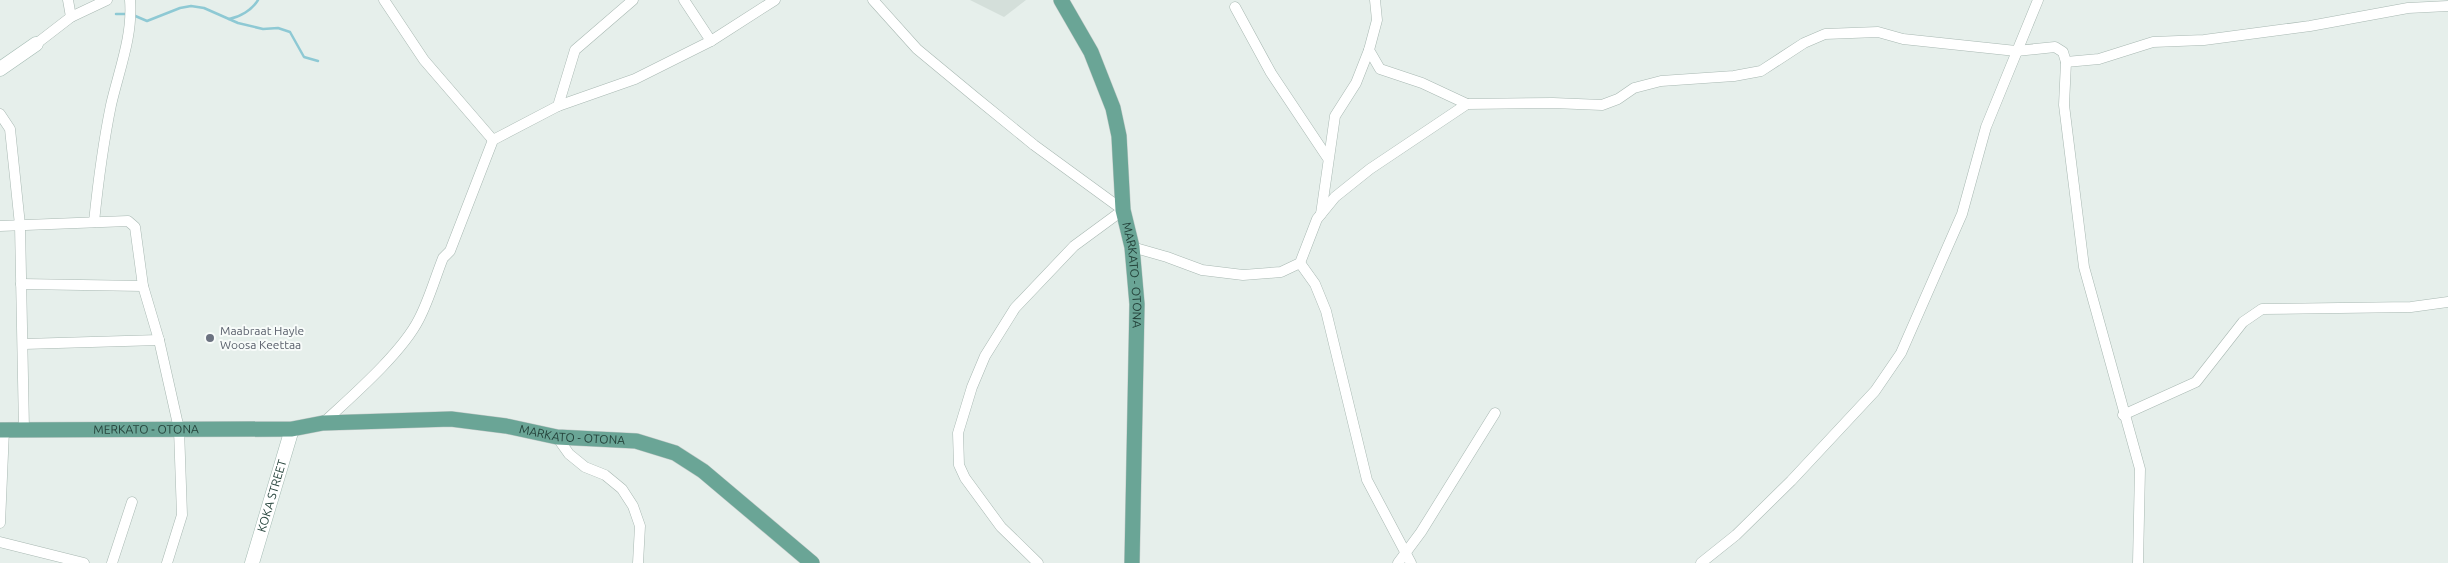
<svg xmlns="http://www.w3.org/2000/svg" width="2448" height="563" font-family="Ubuntu,sans-serif">
	<rect width="100%" height="100%" fill="#e6efeb"/>
	<!-- built -->
	<polygon fill="#d4dfda" points="970,0 1026,0 1004,17"/>
	<g fill="none" stroke-linecap="round" stroke-linejoin="round">
		<!-- stream -->
		<g stroke="#8ec9d4" stroke-width="2.5">
			<polyline points="116,14 127,14"/>
			<polyline points="133,15 147,21 180,8 191,6 204,8 238,23 263,29 278,28 290,32 304,57 318,61"/>
			<path d="M229,19C240,17 252,10 258,0"/>
		</g>
		<!-- street casing -->
		<g stroke="#a8b8b2" stroke-width="11">
			<g id="street">
				<polyline points="68,0 71,17"/>
				<polyline points="384,0 424,60 493,140"/>
				<polyline points="684,0 711,41"/>
				<polyline points="873,0 917,49 975,97 1034,145 1123,210 1074,246 1015,308 985,356 972,387 958,433 959,465 965,478 1001,527 1038,563"/>
				<polyline points="1375,0 1377,20 1369,50 1380,69 1422,83 1467,104"/>
				<polyline points="1235,7 1271,73 1327,157"/>
				<polyline points="36,44 71,17 107,0"/>
				<polyline points="2066,62 2099,59 2153,42 2204,40 2310,26 2408,8 2448,6"/>
				<polyline points="558,106 635,79 711,41 775,0"/>
				<polyline points="0,114 10,129 20,225 24,429"/>
				<polyline points="1321,214 1335,116 1356,83 1369,50"/>
				<path d="M94,222C98,183 103,144 111,105C119,70 133,36 130,0"/>
				<polyline points="0,226 128,221 135,227 143,286 159,340 179,429 182,515 167,563"/>
				<polyline points="1132,247 1167,257 1202,270 1243,275 1281,272 1300,263 1317,219 1335,197 1370,169 1467,104 1553,103 1602,105 1618,99 1634,88 1661,81 1734,76 1761,71 1804,43 1825,34 1878,32 1903,39 2016,51 2055,47 2063,52 2066,62 2064,105 2084,267 2140,469 2138,563"/>
				<polyline points="1300,263 1315,284 1326,311 1367,480 1411,563"/>
				<polyline points="21,284 143,286"/>
				<polyline points="24,344 159,340"/>
				<polyline points="2123,415 2196,382 2243,322 2262,309 2411,307 2448,302"/>
				<path d="M323,423C351,397 402,353 419,319C429,300 435,278 443,258L450,251L493,140L558,106L575,50L633,0"/>
				<polyline points="557,437 569,454 585,467 605,475 622,489 633,506 640,526 638,563"/>
				<polyline points="0,523 4,430"/>
				<polyline points="0,542 84,563"/>
				<polyline points="112,563 132,502"/>
				<polyline points="1398,563 1421,532 1495,413"/>
				<polyline points="1701,563 1736,535 1791,481 1875,391 1901,353 1962,214 1986,127 2038,0"/>
			</g>
		</g>
		<!-- secondary casing -->
		<g stroke="#a4bbb3" stroke-width="15">
			<g id="secondary">
				<polyline points="0,69 36,44"/>
				<path id="s1" d="M252,563L292,429"/>
			</g>
		</g>
		<!-- primary casing -->
		<g stroke="#c2cac8" stroke-width="16">
			<g id="primary">
				<path id="s2" d="M1061,0L1091,52L1113,108L1119,136L1123,210L1132,247L1137,304L1132,563"/>
				<path id="s3" d="M0,430L292,429L323,423L451,419L506,426L557,437L636,441L675,453L703,471L812,563"/>
			</g>
		</g>
		<!-- street -->
		<use href="#street" stroke="#fff" stroke-width="10"/>
		<!-- secondary -->
		<use href="#secondary" stroke="#fff" stroke-width="14"/>
		<!-- primary -->
		<use href="#primary" stroke="#6aa596" stroke-width="15"/>
	</g>
	<!-- markers -->
	<circle fill="#6b7280" stroke="#f7fbf9" stroke-width="2" cx="210" cy="338" r="5"/>
	<g text-anchor="middle" stroke-width="4" stroke-linejoin="round" paint-order="stroke">
		<!-- street labels -->
		<g font-size="12" fill="#24423a" stroke="#f7fbf9">
			<text dy="4" stroke="none"><textPath href="#s2" startOffset="289">MARKATO - OTONA</textPath></text>
			<text dy="4" stroke="none"><textPath href="#s3" startOffset="146">MERKATO - OTONA</textPath></text>
			<text dy="4" stroke="none"><textPath href="#s3" startOffset="574">MARKATO - OTONA</textPath></text>
			<text dy="4" stroke="none"><textPath href="#s1" startOffset="70">KOKA STREET</textPath></text>
		</g>
		<!-- worship labels -->
		<g font-size="12" fill="#5b616d" stroke="#f7fbf9" text-anchor="start">
			<text x="220" y="335">Maabraat Hayle<tspan x="220" dy="14">Woosa Keettaa</tspan></text>
		</g>
	</g>
</svg>
